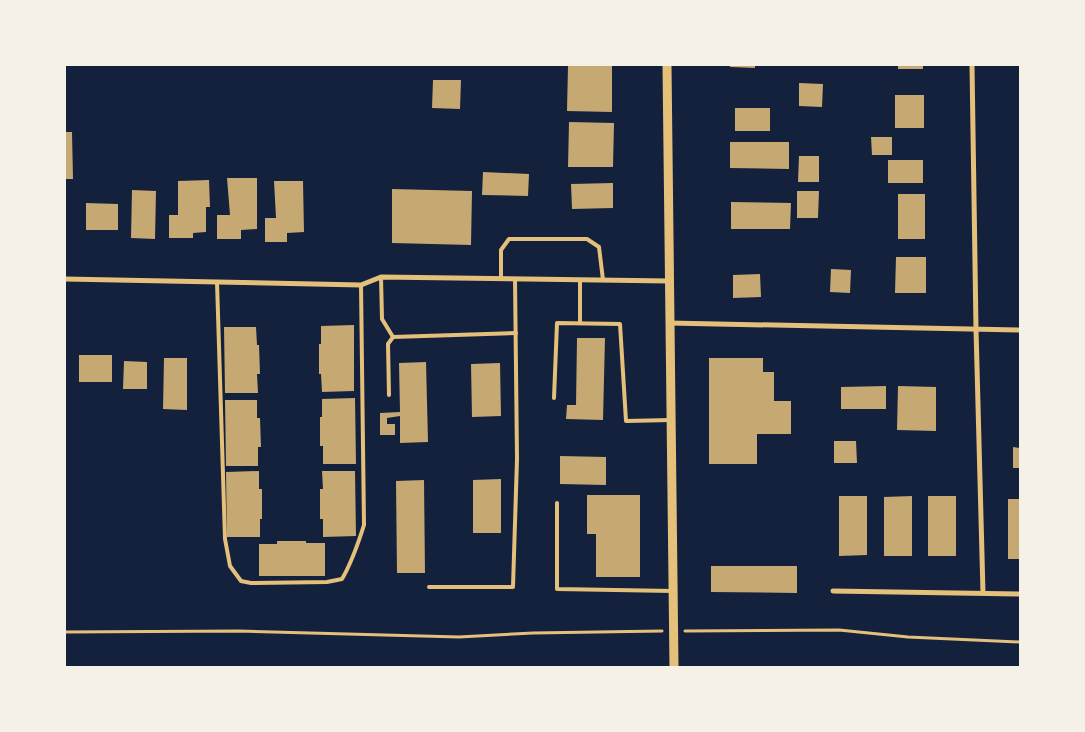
<svg xmlns="http://www.w3.org/2000/svg" width="1085" height="732" font-family="Ubuntu,sans-serif">
	<rect width="100%" height="100%" fill="#14213d"/>
	<!-- building -->
	<g fill="#c6a872">
		<polygon points="730,65 755,65 755,68 730,67"/>
		<rect x="898" y="65" width="25" height="4"/>
		<polygon points="568,66 612,66 612,112 567,111"/>
		<polygon points="433,80 461,80 460,109 432,108"/>
		<polygon points="799,83 823,84 822,107 799,106"/>
		<rect x="895" y="95" width="29" height="33"/>
		<rect x="735" y="108" width="35" height="23"/>
		<polygon points="569,122 614,123 613,167 568,167"/>
		<polygon points="65,132 72,132 73,179 65,179"/>
		<polygon points="871,137 892,137 892,155 872,155"/>
		<polygon points="730,142 789,142 789,169 730,168"/>
		<polygon points="799,156 819,156 819,182 798,182"/>
		<rect x="888" y="160" width="35" height="23"/>
		<polygon points="483,172 529,174 528,196 482,195"/>
		<polygon points="227,178 257,178 257,229 241,230 241,239 217,239 217,215 230,215"/>
		<polygon points="209,180 210,207 206,207 206,232 193,233 193,238 169,238 169,215 178,215 178,181"/>
		<polygon points="274,181 303,181 304,232 287,233 287,242 265,242 265,218 276,218"/>
		<polygon points="613,183 613,208 572,209 571,184"/>
		<polygon points="392,189 472,191 471,245 392,243"/>
		<polygon points="132,190 156,191 155,239 131,238"/>
		<polygon points="797,191 819,191 818,218 797,218"/>
		<rect x="898" y="194" width="27" height="45"/>
		<polygon points="731,202 791,203 790,229 731,229"/>
		<polygon points="86,203 118,204 118,230 86,230"/>
		<polygon points="896,257 926,257 926,293 895,293"/>
		<polygon points="831,269 851,270 850,293 830,292"/>
		<polygon points="760,274 761,297 733,298 733,275"/>
		<polygon points="354,325 354,391 322,392 321,374 319,374 319,344 321,344 321,326"/>
		<polygon points="224,327 256,327 257,345 259,345 260,374 257,374 258,393 225,393"/>
		<polygon points="577,338 605,338 603,420 566,419 567,405 576,405"/>
		<rect x="79" y="355" width="33" height="27"/>
		<polygon points="164,358 187,358 187,410 163,409"/>
		<polygon points="709,358 763,358 763,372 774,372 774,401 791,401 791,434 757,434 757,464 709,464"/>
		<polygon points="124,361 147,362 147,389 123,389"/>
		<polygon points="426,362 428,442 400,443 400,416 387,418 387,424 395,424 395,435 380,435 380,413 400,412 399,363"/>
		<polygon points="500,363 501,416 472,417 471,364"/>
		<polygon points="886,386 886,409 841,409 841,387"/>
		<polygon points="898,386 936,387 936,431 897,430"/>
		<polygon points="355,398 356,464 323,464 323,446 320,446 320,417 322,417 322,399"/>
		<polygon points="225,400 257,400 257,418 260,418 261,447 258,447 258,466 226,466"/>
		<polygon points="834,441 856,441 857,463 834,463"/>
		<polygon points="1013,447 1020,448 1020,468 1013,468"/>
		<polygon points="560,456 606,457 606,485 560,484"/>
		<polygon points="259,471 259,489 262,489 262,519 260,519 260,537 227,537 226,472"/>
		<polygon points="322,471 355,471 356,536 323,537 323,519 320,519 320,489 323,489"/>
		<polygon points="501,479 501,533 473,533 473,480"/>
		<polygon points="424,480 425,573 397,573 396,481"/>
		<polygon points="587,495 640,495 640,577 596,577 596,534 587,534"/>
		<polygon points="839,496 867,496 867,555 839,556"/>
		<polygon points="912,496 912,556 884,556 884,497"/>
		<rect x="928" y="496" width="28" height="60"/>
		<rect x="1008" y="499" width="12" height="60"/>
		<polygon points="277,541 306,541 306,543 325,543 325,576 259,576 259,544 277,544"/>
		<polygon points="711,566 797,566 797,593 711,592"/>
	</g>
	<g fill="none" stroke-linecap="round" stroke-linejoin="round">
		<!-- path -->
		<g stroke="#e5c07b" stroke-width="3">
			<polyline points="685,631 839,630 908,637 1020,642"/>
			<polyline points="65,632 239,631 459,637 533,633 662,631"/>
		</g>
		<!-- service -->
		<g stroke="#e5c07b" stroke-width="4">
			<polyline points="381,277 382,319 393,337 516,333"/>
			<polyline points="501,279 501,250 509,239 587,239 599,247 603,280"/>
			<polyline points="580,280 580,323"/>
			<path d="M217,282L225,539L230,566L241,581L251,583L327,582L342,579C352,562 358,544 364,525L361,285"/>
			<polyline points="389,395 388,344 393,337"/>
			<polyline points="554,398 557,323 620,324 626,421 671,420"/>
			<polyline points="557,503 557,589 673,591"/>
			<polyline points="429,587 513,587 517,459 515,279"/>
		</g>
		<!-- minor -->
		<g stroke="#e5c07b" stroke-width="5">
			<polyline points="972,65 976,329 983,593"/>
			<polyline points="65,279 361,285 381,277 669,281"/>
			<polyline points="669,323 1020,330"/>
			<polyline points="833,591 1020,594"/>
		</g>
		<!-- tertiary -->
		<polyline stroke="#e5c07b" stroke-width="9" points="667,65 674,667"/>
	</g>
	<!-- border -->
	<rect width="1085" height="732" fill="none" stroke="#f6f1e7" stroke-width="132"/>
</svg>
